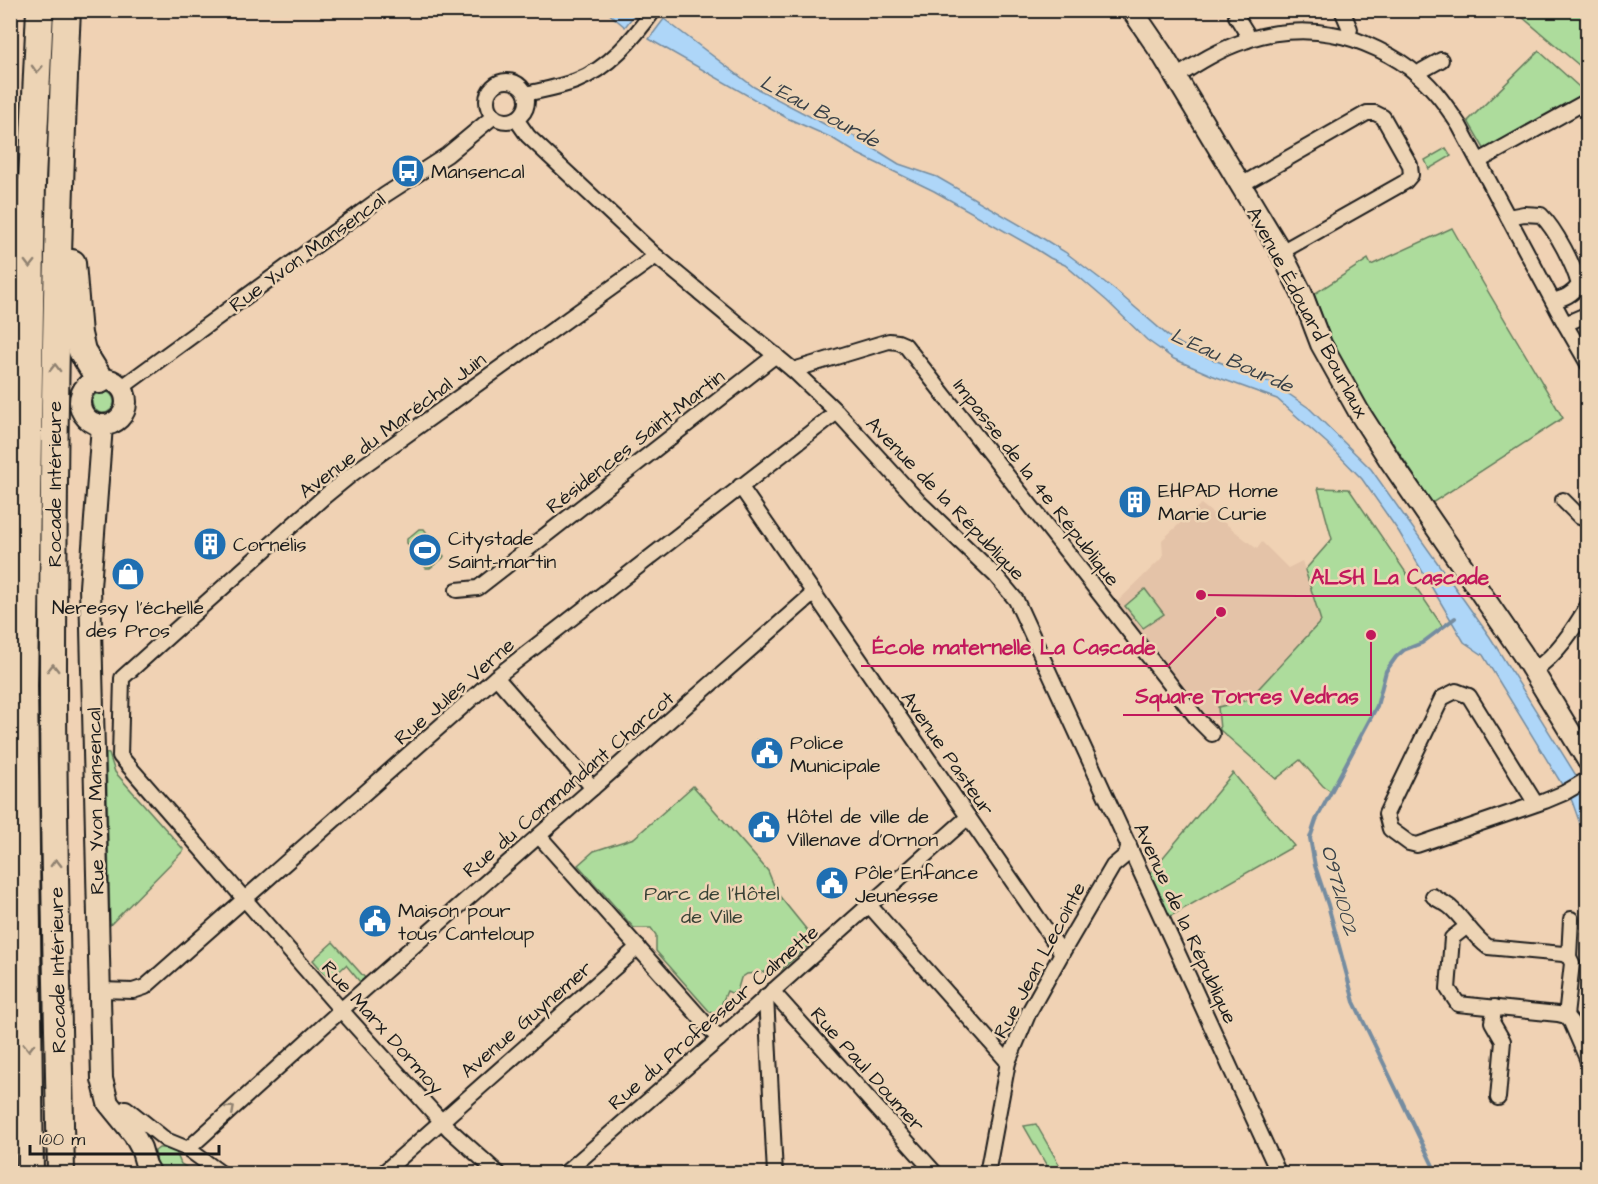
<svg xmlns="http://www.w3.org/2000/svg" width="1598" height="1184" font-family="'Architects Daughter',sans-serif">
	<rect width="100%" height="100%" fill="#f0d2b4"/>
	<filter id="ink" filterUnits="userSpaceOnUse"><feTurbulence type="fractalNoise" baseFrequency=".0167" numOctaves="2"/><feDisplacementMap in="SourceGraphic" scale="12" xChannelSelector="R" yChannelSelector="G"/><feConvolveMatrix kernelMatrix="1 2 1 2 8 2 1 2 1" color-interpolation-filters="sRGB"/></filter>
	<g filter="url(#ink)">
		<!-- built -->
		<polygon fill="#e4c3a8" points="1201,504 1257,549 1262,542 1288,568 1302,561 1321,621 1248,700 1218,706 1219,720 1210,719 1116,603 1163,557 1162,540"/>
		<!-- green -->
		<g fill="#addc9c" stroke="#647c5c" stroke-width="1.5">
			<polygon points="1515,11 1587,11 1587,72"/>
			<polygon points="1539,51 1587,94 1486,152 1468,121"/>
			<polygon points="1446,148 1451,156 1429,169 1425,160"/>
			<polygon points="1452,228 1483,283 1563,418 1432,503 1385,431 1381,432 1358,393 1331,339 1314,294 1368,259 1371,265"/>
			<circle cx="103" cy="402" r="11"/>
			<polygon points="1318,488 1349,489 1443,627 1422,643 1404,650 1396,657 1386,671 1377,706 1332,792 1323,786 1300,760 1276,779 1220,730 1218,707 1248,700 1321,621 1305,570 1332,539"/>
			<polygon points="419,529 424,529 444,556 443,558 430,568 426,568 407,543 407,539"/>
			<polygon points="1145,589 1164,614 1143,628 1125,606"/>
			<polygon points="106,753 109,754 115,772 184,850 110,925"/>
			<polygon points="1233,773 1294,846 1169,917 1150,873"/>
			<polygon points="693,786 768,871 777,893 815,940 781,970 747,974 741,978 736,995 727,991 722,1003 733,1009 723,1015 710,1012 656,951 656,935 651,928 634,928 578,865 594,851 634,838"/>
			<polygon points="333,942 365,978 360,982 346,965 330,980 313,960"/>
			<polygon points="1036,1124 1064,1173 1051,1173 1024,1126"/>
			<path d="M159,1148H165L176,1152L181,1164L195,1173H162C158,1167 155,1158 155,1151Z"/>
		</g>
		<!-- water -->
		<g fill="#aed6f8" stroke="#748ca0" stroke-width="1.5">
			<polygon points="606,11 637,11 625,27"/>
			<polygon points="664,19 754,87 828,126 852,135 899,164 937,177 1039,236 1065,252 1115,290 1173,340 1202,355 1274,384 1309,408 1371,469 1490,637 1577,777 1587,804 1587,844 1572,801 1483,655 1464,642 1399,532 1362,479 1327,443 1277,399 1211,375 1174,359 1147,340 1107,301 1065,265 1050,258 1031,246 934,191 858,154 832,138 787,118 649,39"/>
		</g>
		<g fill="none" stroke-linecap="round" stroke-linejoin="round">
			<!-- stream -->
			<g stroke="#748ca0" stroke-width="4">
				<polyline points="627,10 641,20"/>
				<polyline points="1437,1174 1354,1002 1328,905 1315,866 1310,838 1316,820 1377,706 1386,671 1396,657 1404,650 1422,643 1455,618"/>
			</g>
			<!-- street casing -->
			<g stroke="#1c1c1c" stroke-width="18">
				<g id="street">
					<polyline points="1342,10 1350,29 1347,37"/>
					<polyline points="1236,16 1246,32 1247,40"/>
					<polyline points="1418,75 1423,70 1441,60"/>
					<path d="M1176,77C1198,63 1220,49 1245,41C1271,31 1305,29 1332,34C1359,38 1398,57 1418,75C1435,89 1447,107 1459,125L1565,324L1588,364"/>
					<circle cx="507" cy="101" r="20"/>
					<path d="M526,94C543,90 560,87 576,81C609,68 634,38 654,10"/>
					<polyline points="516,119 528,136 656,256 793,370 837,412 920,503 996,576 1016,600 1279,1174"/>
					<polyline points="1479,161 1587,101"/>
					<polyline points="1241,185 1367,113 1375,113 1383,117 1410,165 1411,175 1405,182 1281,252"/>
					<path d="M1508,217L1524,214L1541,215C1556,230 1574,265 1579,285C1572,295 1564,298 1553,301"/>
					<polyline points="1565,324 1588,314"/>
					<polyline points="793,370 889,341 898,342 905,345 1199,721 1212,734"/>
					<polyline points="121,388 385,195 447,155 494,116"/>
					<polyline points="740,486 1062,953"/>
					<polyline points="1563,500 1580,517 1588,520"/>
					<polyline points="457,590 478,588 776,355"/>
					<path d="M1534,670C1557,655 1574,629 1588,605"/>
					<polyline points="496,677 593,788"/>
					<polyline points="1536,804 1469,696 1456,691 1442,698 1386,814 1390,829 1409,843 1417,845 1545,801 1564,793 1588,779"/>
					<polyline points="539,836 719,1039"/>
					<path d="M1433,896C1438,900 1445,903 1450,907C1464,919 1472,936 1488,947L1563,954L1569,957L1572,963L1566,1016"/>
					<polyline points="869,905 1008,1062"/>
					<polyline points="1466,927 1452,938 1448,989 1458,1004 1558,1014 1566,1016 1571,1022 1588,1061"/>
					<polyline points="1569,957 1571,919"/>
					<polyline points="100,990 133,991 145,987 496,677 837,412"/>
					<polyline points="772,991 936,1174"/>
					<polyline points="766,996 775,1174"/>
					<polyline points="1495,1007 1492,1022 1503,1041 1498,1098"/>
					<polyline points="126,1108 166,1140 188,1149 222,1174"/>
					<polyline points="188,1149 341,1010 814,593"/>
					<polyline points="382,1174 638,947"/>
					<polyline points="499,1174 449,1129 432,1111 341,1010 120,756 122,678 325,496 352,474 656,256"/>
					<polyline points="564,1174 719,1039 968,817"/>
					<polyline points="987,1174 1008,1062 1029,1012 1062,953 1113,866 1126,855 1129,845"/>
					<polyline points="1586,1174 1588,1173"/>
				</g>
			</g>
			<!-- secondary casing -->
			<g stroke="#1c1c1c" stroke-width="24">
				<g id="secondary">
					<polyline points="1132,10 1162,54 1281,252 1302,294 1321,344 1359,412 1391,462 1522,653 1588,761"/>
					<circle cx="103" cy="402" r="23"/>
					<polyline points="102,425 90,587 102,1079 108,1103 134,1135 141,1148 146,1165 151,1174"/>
				</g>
			</g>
			<!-- highway casing -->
			<g stroke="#1c1c1c" stroke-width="30">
				<g id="highway">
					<polyline points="72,263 78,334 82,351 100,380"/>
					<polyline points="30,1174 24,686 32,181 40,10"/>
					<path d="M61,1174C58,1010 53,846 53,683C53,458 56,234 67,10"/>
				</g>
			</g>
			<!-- street -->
			<use href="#street" stroke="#edd4b5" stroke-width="14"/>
			<!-- secondary -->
			<use href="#secondary" stroke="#edd4b5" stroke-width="20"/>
			<!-- highway -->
			<use href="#highway" stroke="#edd4b5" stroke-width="26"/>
		</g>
		<!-- one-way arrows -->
		<defs><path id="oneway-chevron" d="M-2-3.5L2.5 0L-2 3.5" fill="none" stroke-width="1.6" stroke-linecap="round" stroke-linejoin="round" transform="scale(1.5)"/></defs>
		<g stroke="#8f8170">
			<use href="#oneway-chevron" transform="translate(37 69) rotate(93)"/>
			<use href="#oneway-chevron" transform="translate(30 264) rotate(91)"/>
			<use href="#oneway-chevron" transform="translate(55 368) rotate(-89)"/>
			<use href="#oneway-chevron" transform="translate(53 668) rotate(-90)"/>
			<use href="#oneway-chevron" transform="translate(56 863) rotate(-91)"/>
			<use href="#oneway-chevron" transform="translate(29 1047) rotate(89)"/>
			<use href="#oneway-chevron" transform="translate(231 1109) rotate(-42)"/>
		</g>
	</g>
	<!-- icons -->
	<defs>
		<g id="bus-disc" transform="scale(1.725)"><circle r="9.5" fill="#1f6fb2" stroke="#edd4b5"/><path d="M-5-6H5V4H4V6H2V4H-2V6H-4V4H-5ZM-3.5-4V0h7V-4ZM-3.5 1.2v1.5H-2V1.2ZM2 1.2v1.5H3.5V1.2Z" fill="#fff"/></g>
		<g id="building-disc" transform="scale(1.725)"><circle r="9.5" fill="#1f6fb2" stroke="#edd4b5"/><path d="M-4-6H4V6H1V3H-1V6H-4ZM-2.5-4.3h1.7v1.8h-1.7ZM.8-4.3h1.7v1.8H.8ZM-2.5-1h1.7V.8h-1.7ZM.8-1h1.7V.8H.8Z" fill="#fff"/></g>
		<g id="stadium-disc" transform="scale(1.725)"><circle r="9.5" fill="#1f6fb2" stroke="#edd4b5"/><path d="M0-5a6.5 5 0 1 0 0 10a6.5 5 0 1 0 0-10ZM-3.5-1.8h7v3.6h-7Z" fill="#fff"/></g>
		<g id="shop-disc" transform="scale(1.725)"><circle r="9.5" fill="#1f6fb2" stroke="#edd4b5"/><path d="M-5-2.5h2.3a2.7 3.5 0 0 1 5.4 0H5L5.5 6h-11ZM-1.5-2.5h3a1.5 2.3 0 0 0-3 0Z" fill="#fff"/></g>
		<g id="civic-disc" transform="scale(1.725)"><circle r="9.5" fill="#1f6fb2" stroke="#edd4b5"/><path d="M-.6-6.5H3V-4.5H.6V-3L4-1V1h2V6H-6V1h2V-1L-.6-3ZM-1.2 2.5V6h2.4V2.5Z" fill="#fff"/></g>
	</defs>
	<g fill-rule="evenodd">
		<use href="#bus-disc" x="408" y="171"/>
		<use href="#building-disc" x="1135" y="502"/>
		<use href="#building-disc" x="210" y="544"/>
		<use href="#stadium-disc" x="425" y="550"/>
		<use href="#shop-disc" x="128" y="574"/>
		<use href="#civic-disc" x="767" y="753"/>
		<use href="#civic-disc" x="764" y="827"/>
		<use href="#civic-disc" x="832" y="883"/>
		<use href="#civic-disc" x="375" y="921"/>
	</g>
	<g text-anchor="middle" stroke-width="5" stroke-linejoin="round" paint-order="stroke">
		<!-- poi labels -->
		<g font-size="20" fill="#1c1c1c" stroke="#edd4b5" text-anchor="start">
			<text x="431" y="178">Mansencal</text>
			<text x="1158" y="497">EHPAD Home<tspan x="1158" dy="23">Marie Curie</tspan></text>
			<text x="448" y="545">Citystade<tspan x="448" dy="23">Saint-martin</tspan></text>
			<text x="233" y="551">Cornelis</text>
			<text x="128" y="614" text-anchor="middle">Neressy l'échelle<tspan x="128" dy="23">des Pros</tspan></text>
			<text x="790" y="749">Police<tspan x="790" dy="23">Municipale</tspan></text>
			<text x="787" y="823">Hôtel de ville de<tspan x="787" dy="23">Villenave d'Ornon</tspan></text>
			<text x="855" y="879">Pôle Enfance<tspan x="855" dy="23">Jeunesse</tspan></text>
			<text x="398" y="917">Maison pour<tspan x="398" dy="23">tous Canteloup</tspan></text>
		</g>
		<!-- street labels -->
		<g font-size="20" fill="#1c1c1c" stroke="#edd4b5">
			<text transform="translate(307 252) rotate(-36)" y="7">Rue Yvon Mansencal</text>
			<text transform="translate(1308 312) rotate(62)" y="7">Avenue Édouard Bourlaux</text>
			<text transform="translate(392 425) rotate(-37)" y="7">Avenue du Maréchal Juin</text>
			<text transform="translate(635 441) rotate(-38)" y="7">Résidences Saint-Martin</text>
			<text transform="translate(1037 482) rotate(52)" y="7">Impasse de la 4e République</text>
			<text transform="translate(54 484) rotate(-90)" y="7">Rocade Intérieure</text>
			<text transform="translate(946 498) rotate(46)" y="7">Avenue de la République</text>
			<text transform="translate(454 691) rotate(-41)" y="7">Rue Jules Verne</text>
			<text transform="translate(948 753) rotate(55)" y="7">Avenue Pasteur</text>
			<text transform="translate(568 784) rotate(-41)" y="7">Rue du Commandant Charcot</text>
			<text transform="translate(95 801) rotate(-91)" y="7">Rue Yvon Mansencal</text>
			<text transform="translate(1186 923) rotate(65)" y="7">Avenue de la République</text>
			<text transform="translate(1039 960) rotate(-62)" y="7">Rue Jean Lecointe</text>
			<text transform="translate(57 970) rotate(-91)" y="7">Rocade Intérieure</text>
			<text transform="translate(713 1017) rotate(-41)" y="7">Rue du Professeur Calmette</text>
			<text transform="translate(526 1019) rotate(-41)" y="7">Avenue Guynemer</text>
			<text transform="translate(383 1027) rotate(48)" y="7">Rue Marx Dormoy</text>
			<text transform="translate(868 1069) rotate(48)" y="7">Rue Paul Doumer</text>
		</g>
		<!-- park labels -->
		<g font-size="20" fill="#394236" stroke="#edd4b5">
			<text x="712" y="900">Parc de l'Hôtel<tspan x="712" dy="23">de Ville</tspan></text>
		</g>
		<!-- water labels -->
		<g font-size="21" font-style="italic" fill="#394148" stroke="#edd4b5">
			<text transform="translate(820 111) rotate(28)" y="7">L'Eau Bourde</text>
			<text transform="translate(1232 360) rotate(24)" y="7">L'Eau Bourde</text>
			<text transform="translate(1340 890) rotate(75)" y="7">O9721002</text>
		</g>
	</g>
	<!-- callouts -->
	<path fill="none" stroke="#c2185b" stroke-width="2" d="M1201 595L1299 596H1501M1221 612L1168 666H861M1371 635L1371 715H1123"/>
	<g fill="#c2185b" stroke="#edd4b5" stroke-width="2">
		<circle cx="1201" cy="595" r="6"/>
		<circle cx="1221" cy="612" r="6"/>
		<circle cx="1371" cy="635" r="6"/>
	</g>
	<g font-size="21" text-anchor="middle" font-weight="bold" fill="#c2185b" stroke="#edd4b5" stroke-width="5" stroke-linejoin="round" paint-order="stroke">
		<text x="1400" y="584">ALSH La Cascade</text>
		<text x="1014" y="654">École maternelle La Cascade</text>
		<text x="1247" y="703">Square Torres Vedras</text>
	</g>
	<!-- margin -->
	<rect width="1598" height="1184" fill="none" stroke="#edd4b5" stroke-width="36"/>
	<rect x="18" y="18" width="1562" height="1148" fill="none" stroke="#1c1c1c" stroke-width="2" filter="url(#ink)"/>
	<!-- scale -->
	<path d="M30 1145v9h189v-9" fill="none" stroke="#1c1c1c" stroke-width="3"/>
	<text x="39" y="1145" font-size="18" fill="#1c1c1c" stroke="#edd4b5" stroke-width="4.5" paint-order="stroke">100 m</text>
</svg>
